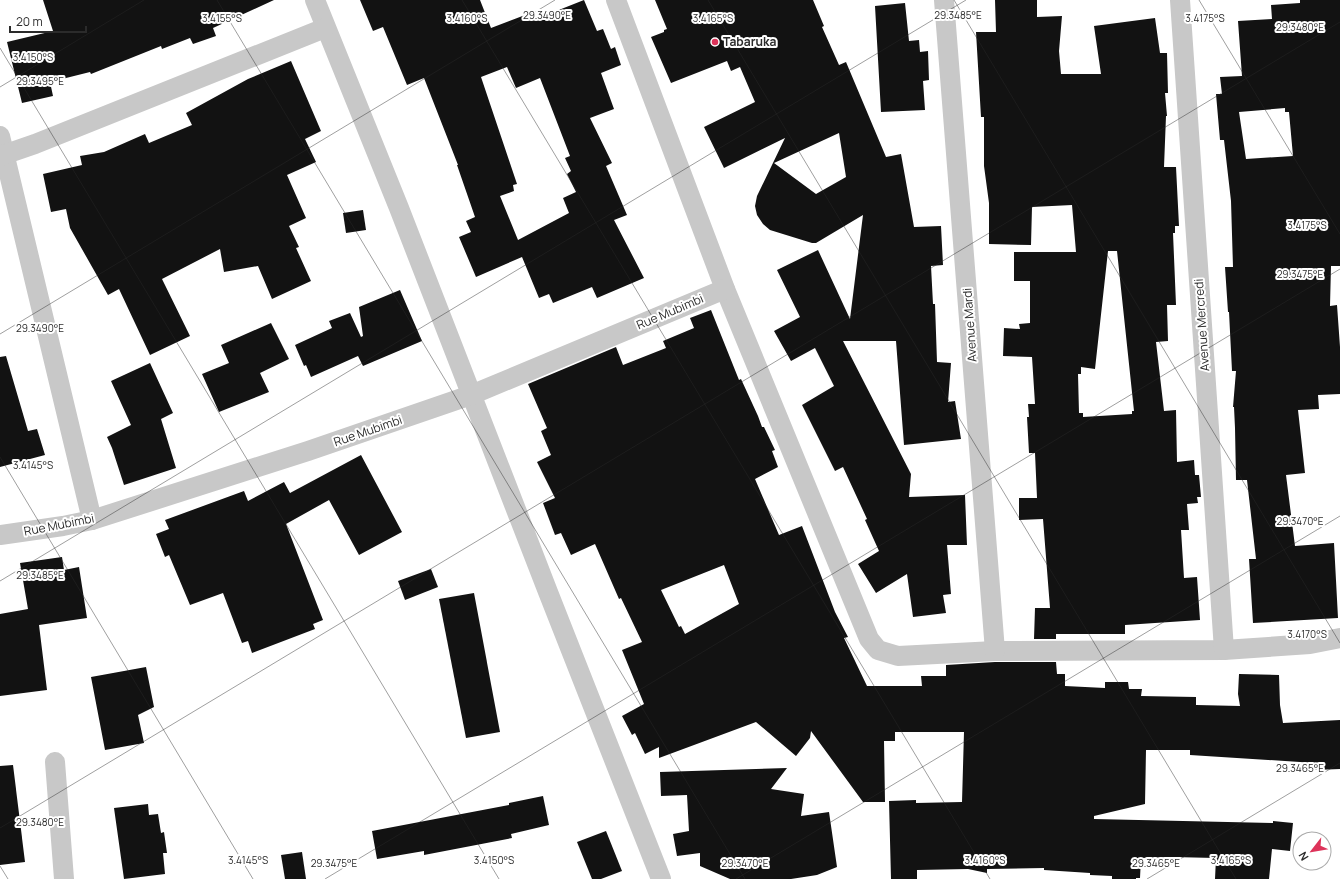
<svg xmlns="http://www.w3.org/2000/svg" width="1340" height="879" font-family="Manrope,sans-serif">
	<rect width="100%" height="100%" fill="#fff"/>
	<!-- building -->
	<g fill="#121212" fill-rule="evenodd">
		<polygon points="43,0 274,0 213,28 216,36 193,44 190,38 162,49 161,46 91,74 90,72 50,82 53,96 22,103 7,42 53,31"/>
		<path d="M360,0H480L491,28L533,12L536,19L584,0L597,31L603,29L611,49L615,47L621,65L601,73L614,109L590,118L612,163L606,166L627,215L614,220L644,278L597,298L592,287L553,303L549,294L539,298L522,257L476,277L459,237L471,232L466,221L475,217L457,165H458L424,78L407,85L383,27L373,31ZM507,67L516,88L540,78L570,156L565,158L571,171L567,174L576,192L563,198L569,213L518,240L500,196L514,191L513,185L517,184L481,77Z"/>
		<path d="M655,0H813L824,26L822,27L839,65L846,62L886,157L901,154L914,227L941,226L943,265L931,266L933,304H935L937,362L951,363L948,402L955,401L961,439L904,445L896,341H843L911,474L909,497L965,495L967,545H947L951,594L943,595L946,613L913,617L907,574L876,593L858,564L879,551L865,520L867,519L843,467L835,471L802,405L834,386L815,348L791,361L774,331L800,317L777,270L818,250L850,319L863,215L816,243H812L770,230L763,224L757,215L755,206L757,196L785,138L724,168L704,127L755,102L740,67L731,71L727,61L671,83L651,37L664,32V30L667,29ZM839,133L846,177L816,194L774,163Z"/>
		<path d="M995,0H1037V17L1062,16L1059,51L1061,74H1101L1094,26L1155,18L1160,53H1167L1168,93H1165L1167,116H1166L1164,167H1176L1179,226H1175V233H1173L1176,305H1167L1168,341L1156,342L1164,411L1176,410L1177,462L1194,460L1195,475H1199L1201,497H1197L1198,503L1187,504L1189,530H1181L1184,578L1197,577L1200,620L1125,625V634H1056V639H1034L1035,608H1050L1043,519L1019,520V498H1037L1035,453H1029L1027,417H1029L1028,404H1035L1032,357L1003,356L1004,328L1020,329L1019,324L1030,323V281H1014V252H1076L1072,205L1032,207L1031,245L989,244V203L984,166V117H981L976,32H996ZM1108,251H1117L1134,411H1132V414L1083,417V413H1079L1078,374H1081V367L1095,369Z"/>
		<path d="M1300,0H1340V266H1331L1330,306L1337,305L1340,347V394L1318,395L1319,409L1298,410L1305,473L1286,475L1295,546L1334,543L1338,618L1253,623L1249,559H1256L1247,480H1236L1235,428L1234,407H1233L1236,371H1232L1229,312H1228L1225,267H1233L1231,201L1224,140H1220L1216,94H1222L1220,77L1242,76L1238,21L1272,19L1271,5L1300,3ZM1285,108V112H1289L1293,156L1246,159L1239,112Z"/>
		<polygon points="905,3 909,41 919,40 920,52 928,51 929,80 923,81 925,110 881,112 875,6"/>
		<polygon points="291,61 321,131 305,139 316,162 287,175 306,218 289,226 299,247 296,248 311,281 272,299 258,266 224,272 220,249 162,279 190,336 150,355 119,289 108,295 70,228 66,209 51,212 43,174 82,165 80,156 104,152 145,134 149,143 192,125 186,113 248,79"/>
		<polygon points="363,210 366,230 346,233 343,213"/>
		<polygon points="400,290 422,341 363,366 358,356 311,377 306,365 304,366 295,345 332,328 329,321 350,313 361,337 363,336 359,307"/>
		<path d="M711,310L739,380L741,379L758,416L762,427H764L775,450L772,451L778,467L755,479L779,535L802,526L835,612L848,637L844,638L867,686H922L921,676H946V665L995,662H1056L1057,674H1065V686L1105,688V682H1128L1129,689H1142L1141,696L1196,697V705L1240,706L1238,694L1239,674L1279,675L1280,705L1283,723L1340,720V769L1315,770V763L1190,755V750H1146L1145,804L1094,816V819L1273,823V821L1293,823L1290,851L1272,849L1269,879H1215L1216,858L1172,857L1141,858L1140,878H1136V879H1112V876L1090,875V873L1044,870V868L987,869V873L968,869L917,870V879H891L889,801L916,800V803L962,802L964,732H895V741H884L885,802H863L811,731L810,738L796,756L756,722L659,758V747L645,754L635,733L632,735L622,716L644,704L622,650L642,642L621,598L619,599L595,544L571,555L561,533L555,535L543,503L555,498L537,462L551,455L541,431L547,428L528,384L616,347L623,365L666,348L663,341L694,328L690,318ZM724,565L739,604L685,634L681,626L679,627L661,590Z"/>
		<polygon points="271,323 289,359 260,373 269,392 219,412 202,374 229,363 221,345"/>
		<polygon points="6,356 28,431 37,429 45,455 0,467 0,357"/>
		<polygon points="150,363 173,413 161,419 176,468 124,485 112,448 107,437 131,425 111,381"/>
		<polygon points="361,455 402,532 359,555 329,500 286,524 323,620 313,624 315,629 252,653 248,641 242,643 223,593 190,605 169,555 165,557 156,534 169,529 165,520 244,491 248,501 284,482 290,493"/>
		<polygon points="62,557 64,570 79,567 87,618 39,625 47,690 0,696 0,614 28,609 20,563"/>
		<polygon points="431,569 438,587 405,600 398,581"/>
		<polygon points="474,593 500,732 466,738 439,599"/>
		<polygon points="146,667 154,707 138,715 144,743 105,750 91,677"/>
		<polygon points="13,765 25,862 0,865 0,766"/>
		<polygon points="787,768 771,789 804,794 801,816 829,812 837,867 817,875 791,879 730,879 700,866 700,853 677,856 673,834 689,831 687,795 661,796 660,772"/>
		<polygon points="543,796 549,825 511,834 512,838 424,855 424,851 377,859 372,831 509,805 509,803"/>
		<polygon points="148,804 149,815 158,814 161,833 164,832 167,853 163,853 165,874 124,879 114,808"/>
		<polygon points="606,831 622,871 601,879 592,879 577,842"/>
		<polygon points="302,852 306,879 285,879 281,855"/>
	</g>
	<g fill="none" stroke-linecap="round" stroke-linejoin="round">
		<!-- street -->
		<g stroke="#c8c8c8" stroke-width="20">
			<polyline points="315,0 399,208 548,592 661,879"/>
			<polyline points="616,0 725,289 869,639 878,650 898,656 995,651 1224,650 1310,644 1340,638"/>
			<polyline points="944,0 995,651"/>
			<polyline points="1180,0 1224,650"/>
			<polyline points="0,136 92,520"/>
			<polyline points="0,156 35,144 325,28"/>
			<polyline points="0,535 63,526 92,520 308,451 471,395 725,289"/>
			<polyline points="55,762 64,879"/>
		</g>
	</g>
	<!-- ticks -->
	<path fill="none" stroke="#2b2b2b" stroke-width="1" stroke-opacity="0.45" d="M217,0L745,879M462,0L990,879M708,0L1236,879M954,0L1340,643M1199,0L1340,234M0,48L499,879M0,87L144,0M0,334L555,0M0,457L253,879M0,581L966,0M0,828L1340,22M0,866L8,879M325,879L1340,269M736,879L1340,516M1147,879L1340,763"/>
	<!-- markers -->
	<circle fill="#dd335a" stroke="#fff" stroke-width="1.5" cx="715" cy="42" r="4"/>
	<g text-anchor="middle" stroke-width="4" stroke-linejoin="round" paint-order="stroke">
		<!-- poi labels -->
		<g font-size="12" font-weight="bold" fill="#2b2b2b" stroke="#fff" text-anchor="start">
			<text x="723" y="46">Tabaruka</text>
		</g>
		<!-- street labels -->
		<g font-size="12" fill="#2b2b2b" stroke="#fff">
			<text transform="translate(670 312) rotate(-23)" y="4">Rue Mubimbi</text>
			<text transform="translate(970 325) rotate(-94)" y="4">Avenue Mardi</text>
			<text transform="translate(1202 325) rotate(-94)" y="4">Avenue Mercredi</text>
			<text transform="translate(368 431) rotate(-19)" y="4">Rue Mubimbi</text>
			<text transform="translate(59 525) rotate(-11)" y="4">Rue Mubimbi</text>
		</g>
	</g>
	<g font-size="10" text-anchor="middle" fill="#2b2b2b" stroke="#fff" stroke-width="4" stroke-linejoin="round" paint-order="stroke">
		<text x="547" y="19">29.3490°E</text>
		<text x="958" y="19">29.3485°E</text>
		<text x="222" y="22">3.4155°S</text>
		<text x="467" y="22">3.4160°S</text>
		<text x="713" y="22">3.4165°S</text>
		<text x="1205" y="22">3.4175°S</text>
		<text x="1300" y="31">29.3480°E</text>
		<text x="33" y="61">3.4150°S</text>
		<text x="40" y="85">29.3495°E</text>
		<text x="1307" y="229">3.4175°S</text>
		<text x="1300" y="278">29.3475°E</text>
		<text x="40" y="332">29.3490°E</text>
		<text x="33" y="469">3.4145°S</text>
		<text x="1300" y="525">29.3470°E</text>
		<text x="40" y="579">29.3485°E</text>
		<text x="1307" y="638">3.4170°S</text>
		<text x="1300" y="772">29.3465°E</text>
		<text x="40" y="826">29.3480°E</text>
		<text x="248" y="864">3.4145°S</text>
		<text x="494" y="864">3.4150°S</text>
		<text x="985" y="864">3.4160°S</text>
		<text x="1231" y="864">3.4165°S</text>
		<text x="334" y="867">29.3475°E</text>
		<text x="745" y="867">29.3470°E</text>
		<text x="1156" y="867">29.3465°E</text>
	</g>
	<!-- north arrow -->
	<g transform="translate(1312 851) rotate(239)"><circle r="19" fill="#ffffff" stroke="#aaaaaa"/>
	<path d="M0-3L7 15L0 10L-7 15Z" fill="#dd335a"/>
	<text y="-6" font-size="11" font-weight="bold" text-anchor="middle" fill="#2b2b2b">N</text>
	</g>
	<!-- scale -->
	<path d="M10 26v6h76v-6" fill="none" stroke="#2b2b2b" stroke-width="2"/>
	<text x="16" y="26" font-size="12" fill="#2b2b2b" stroke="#ffffff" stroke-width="3" paint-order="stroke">20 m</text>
</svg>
